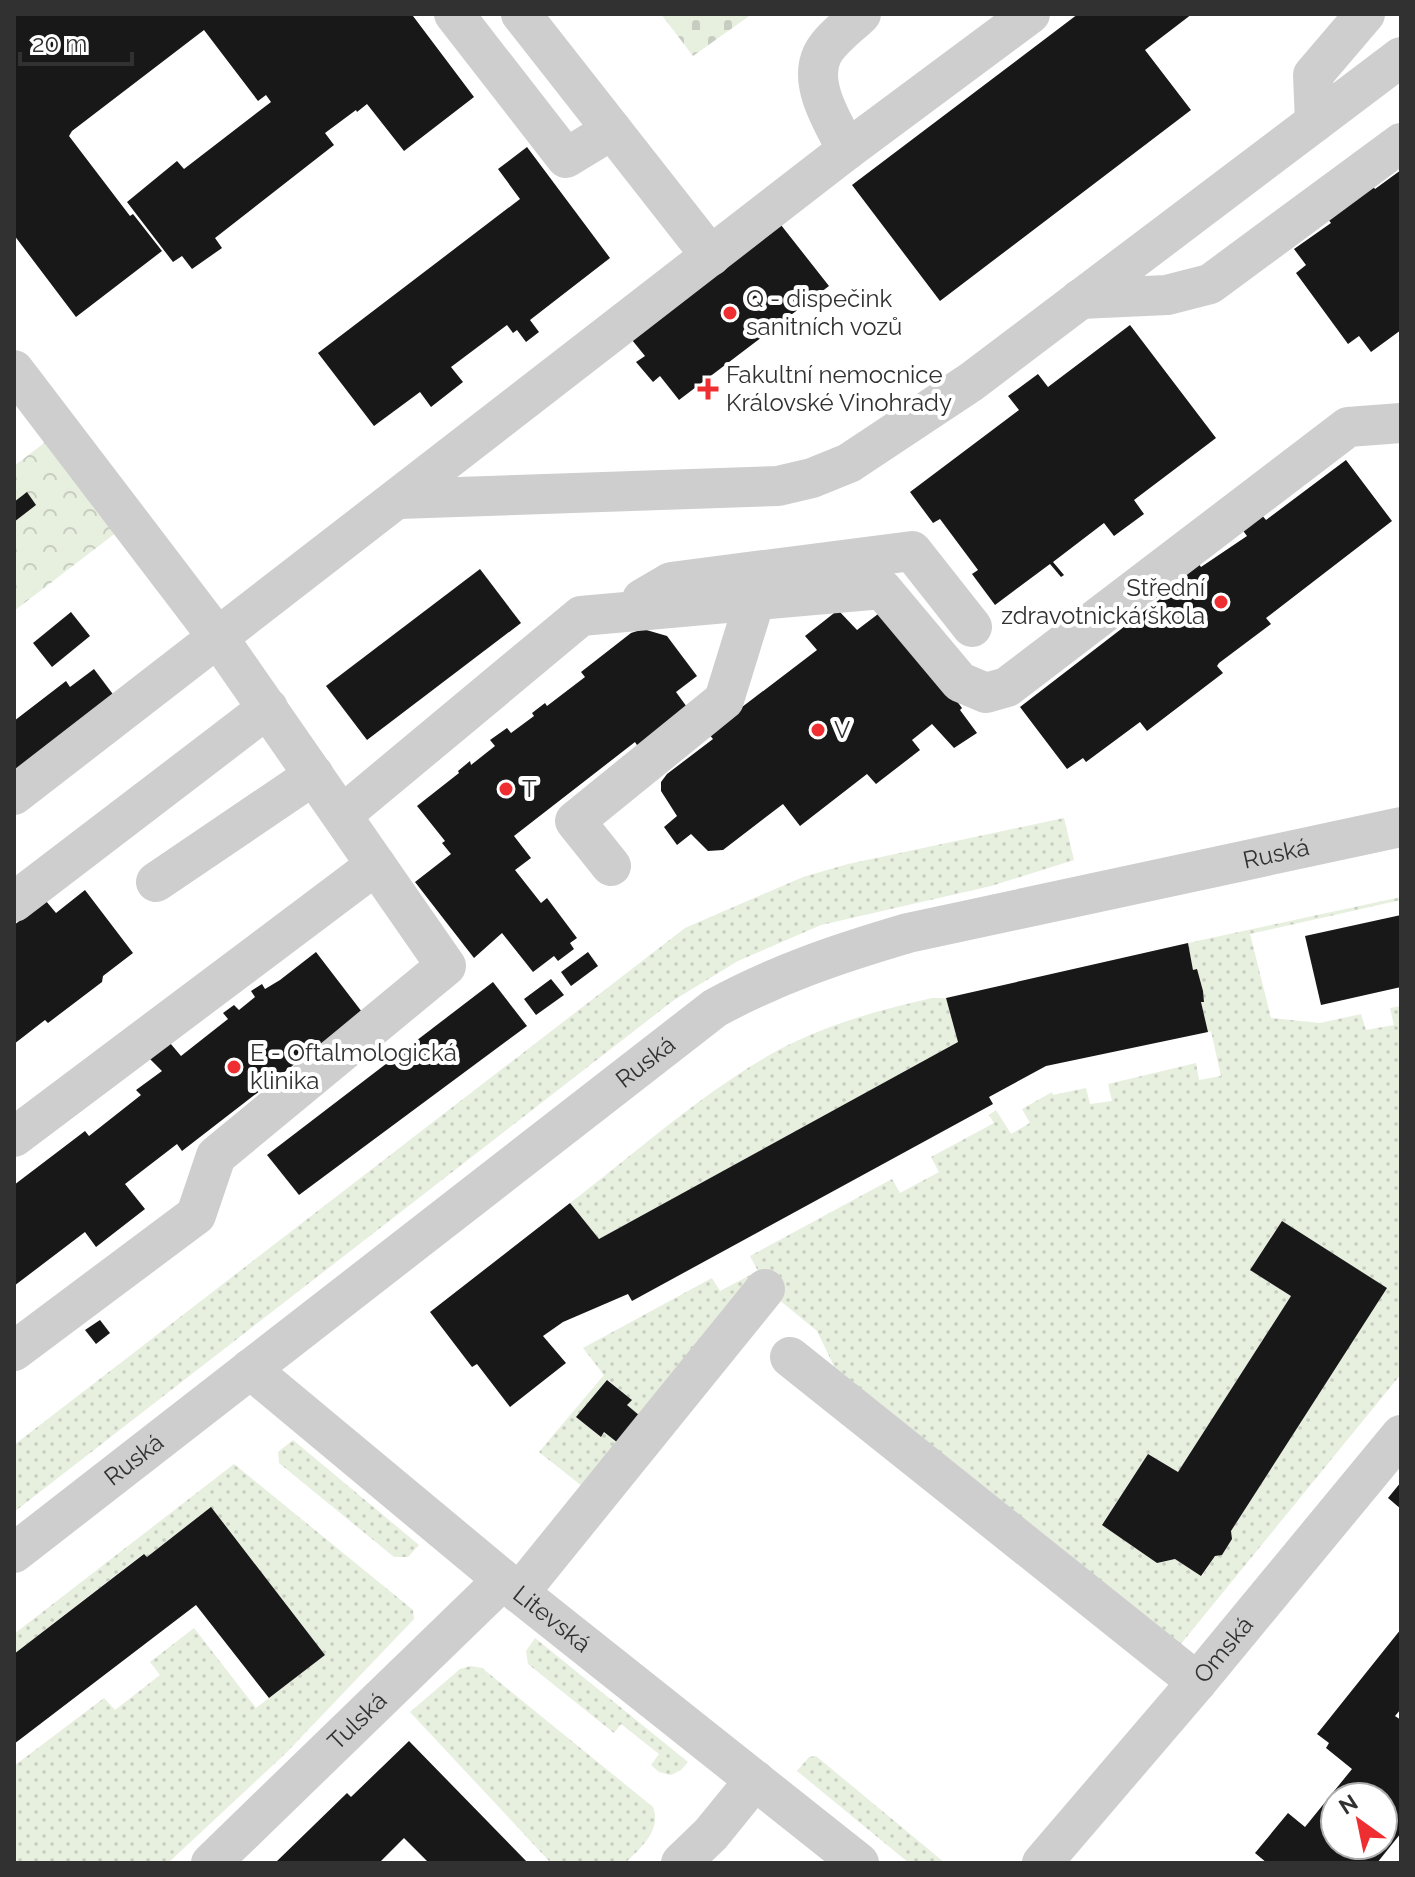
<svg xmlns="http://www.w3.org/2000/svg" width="1415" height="1877" font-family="Raleway,sans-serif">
	<defs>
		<pattern id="grass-dots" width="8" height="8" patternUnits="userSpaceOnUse" patternTransform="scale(2)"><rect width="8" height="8" fill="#e7efdf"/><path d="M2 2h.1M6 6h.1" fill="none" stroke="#c7cdc0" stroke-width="1.8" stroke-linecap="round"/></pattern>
		<pattern id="cemetery-stones" width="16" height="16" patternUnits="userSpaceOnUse" patternTransform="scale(2)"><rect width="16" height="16" fill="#e7efdf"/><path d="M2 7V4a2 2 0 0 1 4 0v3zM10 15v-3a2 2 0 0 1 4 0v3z" fill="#c7cdc0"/></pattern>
		<pattern id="park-crowns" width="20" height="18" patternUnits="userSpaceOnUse" patternTransform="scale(2)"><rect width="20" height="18" fill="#e7efdf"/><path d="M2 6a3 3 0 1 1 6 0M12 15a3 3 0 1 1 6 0" fill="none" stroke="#c7cdc0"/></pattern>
	</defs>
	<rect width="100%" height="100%" fill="#fff"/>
	<!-- grass -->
	<g fill="url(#grass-dots)" fill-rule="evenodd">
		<polygon points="1064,818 1074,860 991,886 821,925 738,961 674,1000 14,1512 14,1445 685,928 803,877 848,864"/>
		<path d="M1401,897V900L1250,934L1271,1018L1320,1023L1361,1014L1366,1030L1394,1025L1390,1008L1401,1006V1374L1180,1645L861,1422L817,1331L772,1294L602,1502L539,1452L604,1375L583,1348L712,1278L720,1291L758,1271L750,1256L892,1179L900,1193L939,1172L931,1157L994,1123L989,1115L996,1110L1011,1134L1030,1123L1022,1109L1052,1092L1053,1095L1086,1088L1090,1104L1112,1101L1108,1084L1196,1063L1199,1080L1221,1076L1211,1031L1208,1032L1201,1003L1204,1001L1197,970H1193L1188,943ZM1282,1221L1386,1288L1231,1531L1232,1539L1222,1554L1215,1556L1202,1576L1175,1559L1157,1563L1102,1524L1148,1454L1178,1472L1291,1296L1250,1270ZM608,1380L631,1399L627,1405L640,1416L618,1443L604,1432L600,1437L577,1417Z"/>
		<path d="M932,998H946L958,1042L599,1239L570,1203C634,1154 696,1098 766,1057C817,1027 875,1011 932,998Z"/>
		<polygon points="293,1440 419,1545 408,1557 394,1557 279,1463 278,1452"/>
		<polygon points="234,1464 413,1610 414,1619 286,1753 168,1863 14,1863 14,1766 104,1698 115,1710 160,1675 150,1662 194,1628 256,1708 325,1655 211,1508 147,1557 143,1554 14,1654 14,1634"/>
		<polygon points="535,1638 688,1762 681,1770 671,1775 659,1772 651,1765 659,1754 621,1724 614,1733 528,1664 526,1651"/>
		<path d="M471,1666L482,1668L653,1807C662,1830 640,1849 625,1863H551L410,1712L460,1669Z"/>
		<polygon points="816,1756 945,1863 909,1863 797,1771 809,1757"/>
	</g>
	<!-- cemetery -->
	<polygon fill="url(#cemetery-stones)" points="661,14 752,14 693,56"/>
	<!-- park -->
	<polygon fill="url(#park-crowns)" points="60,431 130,522 14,611 14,466"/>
	<!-- building -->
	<g fill="#181818" fill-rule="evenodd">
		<polygon points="14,14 416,14 413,16 474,97 404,151 367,104 357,112 356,110 325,133 334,145 215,238 222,248 192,269 182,256 173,262 127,202 177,161 184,169 271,102 266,95 258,101 204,30 72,131 69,136 130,216 133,214 162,251 76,317 14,235"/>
		<polygon points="1078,14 1192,14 1145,50 1191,110 940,301 852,185"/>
		<polygon points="527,147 610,258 530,320 539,332 526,342 517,330 513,333 507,325 451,367 463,382 431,407 420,392 374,426 318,353 520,199 498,169"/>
		<polygon points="1401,170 1401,330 1371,352 1359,336 1348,344 1296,273 1306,265 1294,249 1331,223 1325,215 1370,182 1375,189"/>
		<polygon points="781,225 829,286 679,400 660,376 653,382 636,362 645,356 632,340"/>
		<polygon points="1130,325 1216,438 1134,500 1144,514 1114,536 1104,523 1053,562 1064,575 1061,577 1050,564 995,605 972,574 978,570 940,519 933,523 910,492 1019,410 1008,396 1038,374 1048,387"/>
		<polygon points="1346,460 1392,521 1266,618 1271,624 1219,663 1217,666 1223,673 1147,731 1140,722 1086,762 1083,758 1067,769 1020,707 1177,586 1174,582 1198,563 1201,567 1247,536 1241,528 1261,514 1266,520"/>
		<polygon points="27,492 36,505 14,522 14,502"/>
		<polygon points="480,569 521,623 367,740 326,686"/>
		<polygon points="886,608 962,708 960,710 977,733 954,748 932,724 912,740 920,750 876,784 867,774 800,826 783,804 723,850 708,851 691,834 677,845 664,827 677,816 661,791 661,782 667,774 713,739 708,733 817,650 805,636 838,610 857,630"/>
		<polygon points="71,612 90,636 52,667 33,643"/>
		<polygon points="643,629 667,636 697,676 676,692 692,714 642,753 635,742 514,836 531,858 515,870 541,903 547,898 577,938 570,943 574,949 558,961 554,956 533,972 502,933 474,958 415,882 451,854 442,843 445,841 417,806 459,773 458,771 470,761 471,765 495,746 490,740 507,728 511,733 534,716 532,713 545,703 547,706 585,677 581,672 631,633"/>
		<polygon points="94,669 118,701 14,780 14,721 66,681 70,687"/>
		<polygon points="85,890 133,953 103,976 102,982 48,1023 45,1020 14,1044 14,925 46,901 56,913"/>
		<polygon points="1401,915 1401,987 1321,1005 1305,936"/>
		<polygon points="1188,943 1193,970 1197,969 1203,991 1204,1002 1201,1002 1208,1032 1046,1066 989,1097 993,1104 632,1301 628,1294 563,1322 543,1336 566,1363 510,1407 477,1364 472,1367 430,1312 570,1203 599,1239 958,1042 946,998"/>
		<polygon points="316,952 362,1012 182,1151 177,1144 125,1184 145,1209 96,1247 85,1232 14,1286 14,1185 85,1131 89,1136 141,1095 136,1090 162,1071 150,1059 170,1043 181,1056 228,1019 223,1013 234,1005 239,1010 255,997 251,991 262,984 265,989 280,980"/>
		<polygon points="588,952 598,966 571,986 561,972"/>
		<polygon points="551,979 564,995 536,1015 524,999"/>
		<polygon points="493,982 527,1026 299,1195 267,1155"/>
		<polygon points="1282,1221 1387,1288 1231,1531 1232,1539 1222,1555 1215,1556 1201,1576 1175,1559 1157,1563 1102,1525 1148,1454 1178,1472 1291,1296 1250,1270"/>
		<polygon points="100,1320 110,1333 96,1344 85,1330"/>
		<polygon points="607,1380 632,1400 627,1405 640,1416 618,1443 604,1432 601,1437 576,1417"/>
		<polygon points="1401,1482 1401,1509 1388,1498"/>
		<polygon points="211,1507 325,1655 269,1698 196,1605 14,1744 14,1654 144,1554 147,1557"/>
		<path d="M1401,1629V1709L1395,1716L1401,1720V1833L1377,1863H1267L1255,1853L1288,1813L1305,1827L1352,1769L1326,1748L1329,1743L1317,1734ZM1335,1797H1383V1845H1335Z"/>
		<polygon points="409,1741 528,1863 429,1863 404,1838 379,1863 275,1863 347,1793 351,1797"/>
	</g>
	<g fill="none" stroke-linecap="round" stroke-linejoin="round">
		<!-- minor -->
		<g stroke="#cecece" stroke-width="40">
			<polyline points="454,14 566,158 612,130"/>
			<polyline points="521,14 711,256"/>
			<polyline points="1315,122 1313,75 1365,14"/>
			<path d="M847,150C834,124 808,85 822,55C829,40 849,26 861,14"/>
			<polyline points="1080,299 1167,295 1210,284 1401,143"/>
			<polyline points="14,370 219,639 446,966 216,1156 196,1215 14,1351"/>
			<polyline points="398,499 778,486 812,478 849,463 971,382 1401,57"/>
			<polyline points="642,599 671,582 912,551 972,627"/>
			<polyline points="14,795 847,150 1030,14"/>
			<polyline points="342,815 581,616 882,589 960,682 986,693 1007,687 1348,427 1401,423"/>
			<polyline points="611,866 575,821 724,700 754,603"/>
			<polyline points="156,882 314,775"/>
			<polyline points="14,902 268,708"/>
			<polyline points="14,1137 376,865"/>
			<polyline points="790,1357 1197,1682"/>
			<path id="s1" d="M250,1369L519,1593L859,1863"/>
			<path id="s2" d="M14,1553L715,1008C777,974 840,953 908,933L1401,827"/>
			<polyline points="519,1593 765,1289"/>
			<path id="s3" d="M211,1863L503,1580"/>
			<polyline points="681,1863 711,1834 755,1780"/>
			<path id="s4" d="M1042,1863L1197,1682L1401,1435"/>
		</g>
	</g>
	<!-- markers -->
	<g fill="#ee2e31" stroke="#fff" stroke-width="3">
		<circle cx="730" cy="313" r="8"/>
		<path d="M704 377h8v8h8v8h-8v8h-8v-8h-8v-8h8z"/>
		<circle cx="1221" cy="602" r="8"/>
		<circle cx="818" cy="730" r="8"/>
		<circle cx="506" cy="789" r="8"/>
		<circle cx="234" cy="1067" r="8"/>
	</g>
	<g text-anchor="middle" stroke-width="8" stroke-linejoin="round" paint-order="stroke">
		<!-- poi labels -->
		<g font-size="24" fill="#313131" stroke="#fff" text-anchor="start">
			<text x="746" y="307">Q - dispečink<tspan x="746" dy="28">sanitních vozů</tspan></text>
			<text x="726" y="383">Fakultní nemocnice<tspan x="726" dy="28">Královské Vinohrady</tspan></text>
			<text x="1205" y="596" text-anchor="end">Střední<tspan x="1205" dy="28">zdravotnická škola</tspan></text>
			<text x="834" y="738">V</text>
			<text x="522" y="797">T</text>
			<text x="250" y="1061">E - Oftalmologická<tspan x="250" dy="28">klinika</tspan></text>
		</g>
		<!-- street labels -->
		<g font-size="24" fill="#313131" stroke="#fff">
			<text dy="8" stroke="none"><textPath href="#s2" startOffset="1472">Ruská</textPath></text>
			<text dy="8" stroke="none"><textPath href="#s2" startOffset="800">Ruská</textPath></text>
			<text dy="8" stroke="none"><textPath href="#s2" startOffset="152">Ruská</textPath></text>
			<text dy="8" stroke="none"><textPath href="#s1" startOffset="392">Litevská</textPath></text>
			<text dy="8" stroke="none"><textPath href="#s4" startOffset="280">Omská</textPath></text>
			<text dy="8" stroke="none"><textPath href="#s3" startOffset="204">Tulská</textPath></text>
		</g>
	</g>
	<!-- border -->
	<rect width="1415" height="1877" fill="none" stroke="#313131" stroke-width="32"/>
	<!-- north arrow -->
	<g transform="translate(1359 1821) rotate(327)"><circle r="38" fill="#ffffff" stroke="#adadad" stroke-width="2"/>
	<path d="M0-6L14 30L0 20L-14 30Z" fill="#ee2e31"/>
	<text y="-12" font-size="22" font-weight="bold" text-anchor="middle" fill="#313131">N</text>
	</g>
	<!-- scale -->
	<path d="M20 52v12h112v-12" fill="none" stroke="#313131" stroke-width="4"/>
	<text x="32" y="52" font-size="24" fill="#313131" stroke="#ffffff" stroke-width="6" paint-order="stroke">20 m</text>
</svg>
